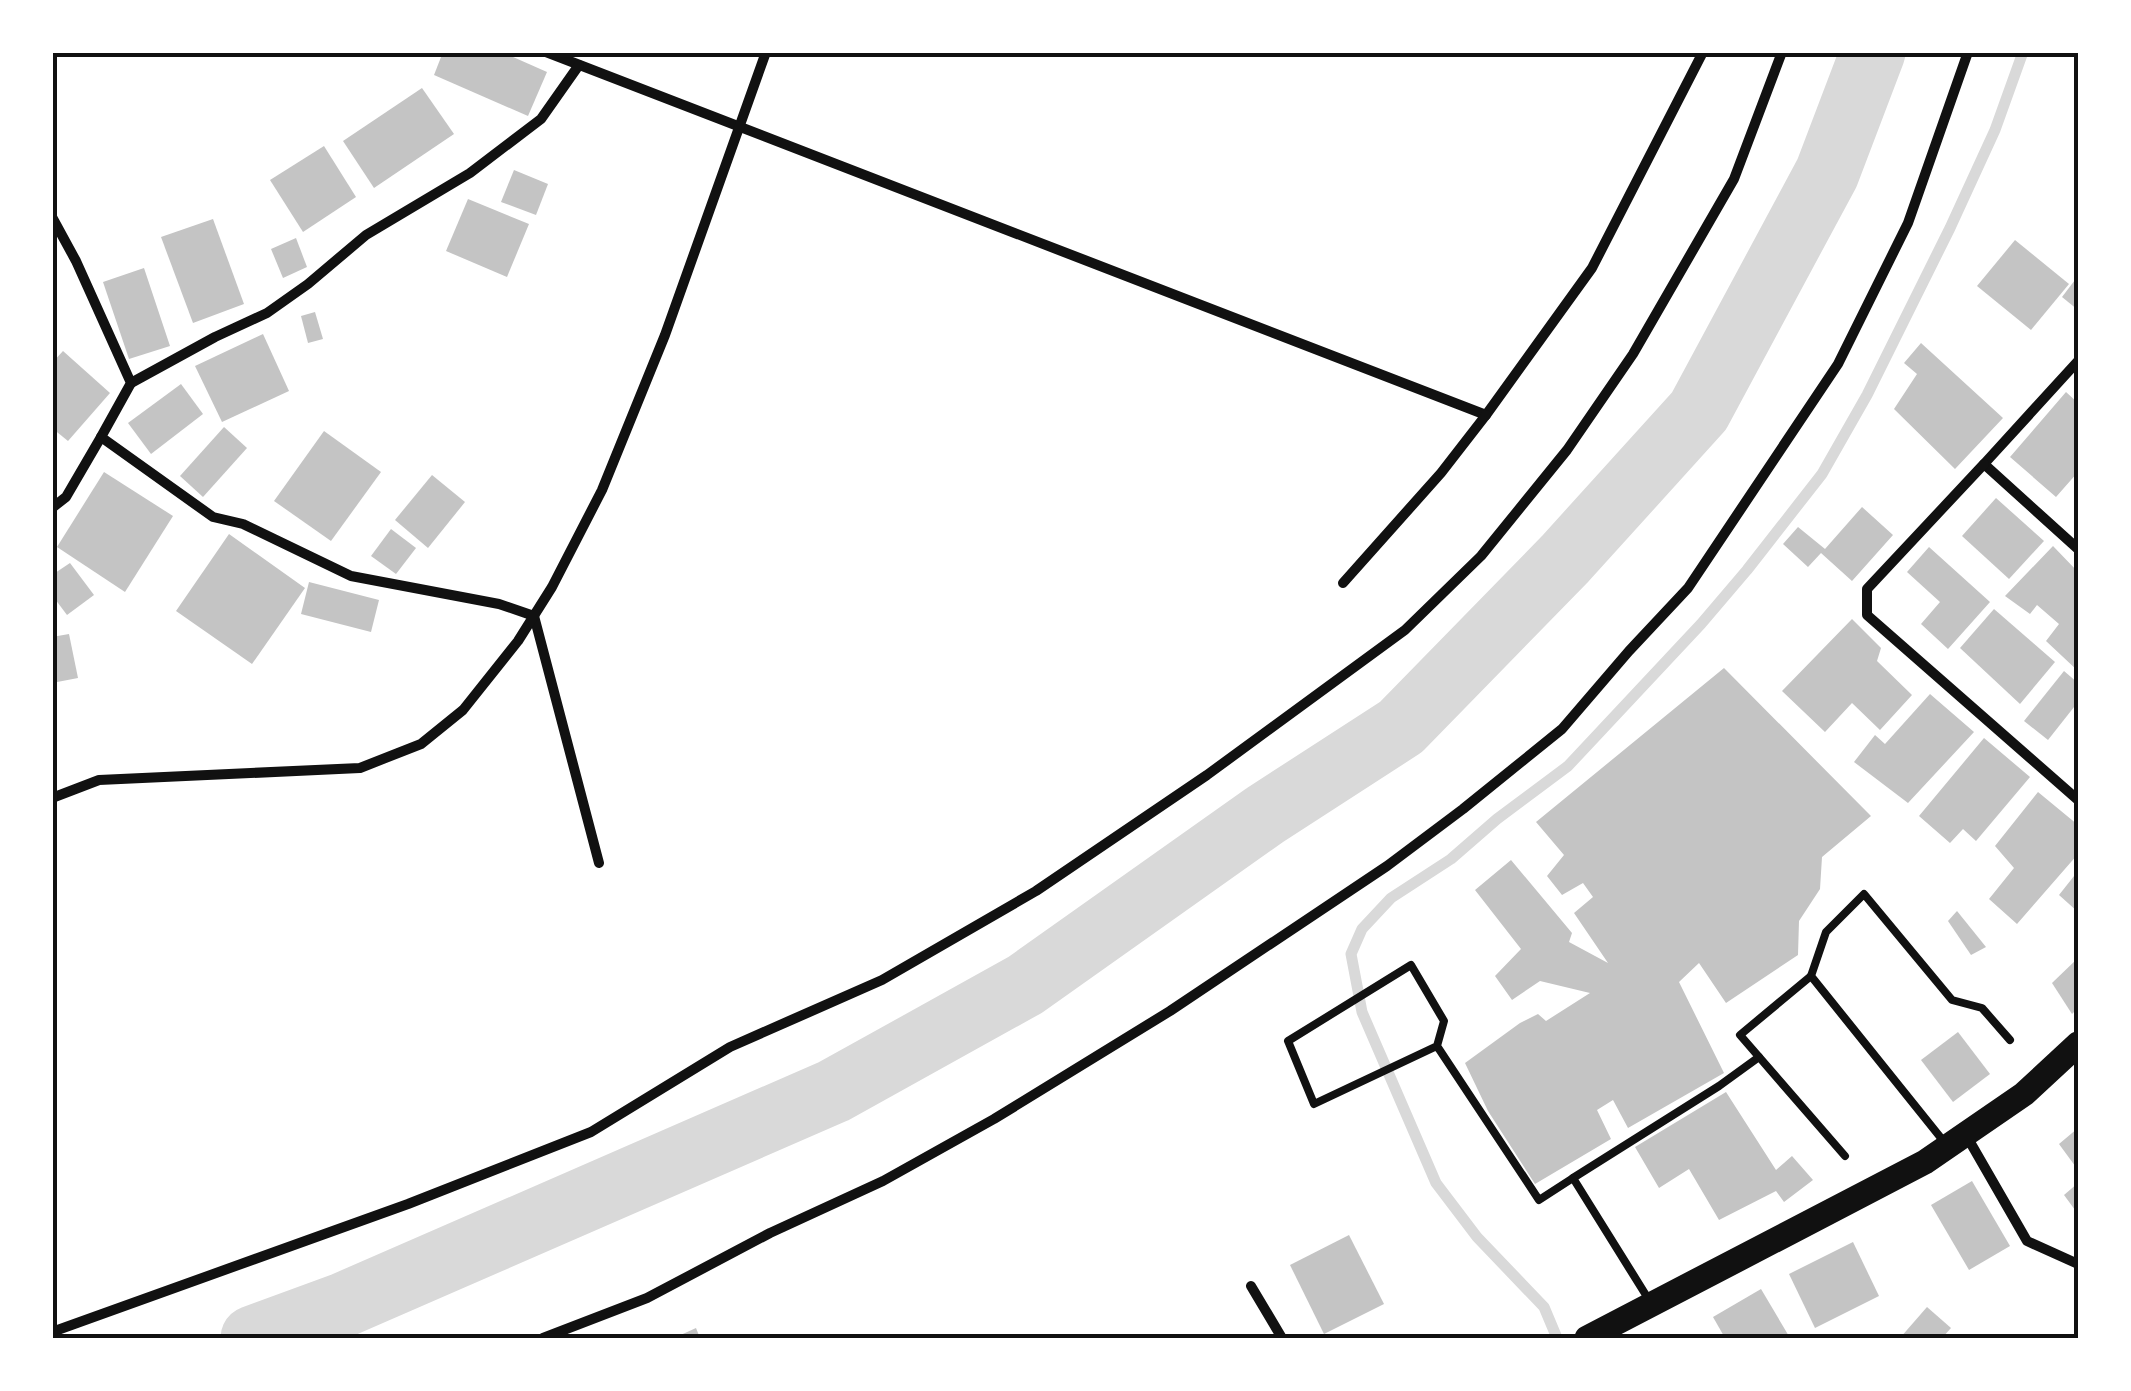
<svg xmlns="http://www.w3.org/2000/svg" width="2131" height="1391" font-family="Overpass,sans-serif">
	<rect width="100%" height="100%" fill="#fff"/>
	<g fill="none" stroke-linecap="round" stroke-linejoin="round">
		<!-- stream -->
		<polyline stroke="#d9d9d9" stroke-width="11" points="1557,1338 1544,1307 1477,1237 1436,1183 1362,1012 1351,954 1362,929 1391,898 1451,859 1497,819 1568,766 1701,624 1747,570 1822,474 1867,395 1950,228 1995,130 2023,52"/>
		<!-- river -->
		<polyline stroke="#d9d9d9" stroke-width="65" points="253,1338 343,1305 834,1091 1025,985 1265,815 1401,727 1565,559 1699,411 1827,173 1873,52"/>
	</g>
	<!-- building -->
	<g fill="#c4c4c4">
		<polygon points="443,52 502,52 547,72 528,116 434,75"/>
		<polygon points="422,88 454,134 374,188 343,141"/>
		<polygon points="324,146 356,197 303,232 270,180"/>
		<polygon points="514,170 548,184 536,215 501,202"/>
		<polygon points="468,199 529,224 507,277 446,251"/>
		<polygon points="213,219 244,304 193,323 161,237"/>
		<polygon points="296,238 307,267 283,278 271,249"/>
		<polygon points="2015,240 2069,284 2031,330 1977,286"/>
		<polygon points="144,268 170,346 129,359 103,282"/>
		<polygon points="2078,276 2078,310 2062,297"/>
		<polygon points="315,312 323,339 308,343 301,316"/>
		<polygon points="263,334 289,391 222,422 195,366"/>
		<polygon points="1921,343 2003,418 1955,469 1894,409 1917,374 1904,363"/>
		<polygon points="63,351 110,393 68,441 52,428 52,363"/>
		<polygon points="181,384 203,414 151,454 128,423"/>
		<polygon points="2066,392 2078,403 2077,432 2078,434 2078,472 2056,497 2010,457"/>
		<polygon points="224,427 247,448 203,497 180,476"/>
		<polygon points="324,431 381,472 331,541 274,501"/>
		<polygon points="104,472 173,516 125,592 57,547"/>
		<polygon points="432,475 465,502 428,548 395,520"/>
		<polygon points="1996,498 2044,541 2009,579 1962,536"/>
		<polygon points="1862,507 1893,535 1852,581 1821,553 1808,567 1783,544 1798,527 1825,549"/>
		<polygon points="391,529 416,548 396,574 371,556"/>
		<polygon points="229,534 305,588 252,664 176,611"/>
		<polygon points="2053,546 2078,572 2078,671 2046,641 2059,624 2037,605 2030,614 2005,596"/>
		<polygon points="1929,547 1990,602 1948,649 1921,624 1940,602 1907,572"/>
		<polygon points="70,563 94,595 67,615 52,595 52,575"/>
		<polygon points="309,582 379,600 371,632 301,614"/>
		<polygon points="1994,609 2055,662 2020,704 1960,648"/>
		<polygon points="1852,619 1881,648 1877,661 1912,695 1880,730 1852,703 1825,732 1782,691"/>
		<polygon points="69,634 78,678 52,683 52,637"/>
		<polygon points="1724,668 1871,816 1822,857 1820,889 1799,921 1798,955 1726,1003 1699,963 1679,982 1724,1073 1628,1128 1613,1100 1597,1110 1611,1139 1535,1184 1488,1111 1465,1063 1520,1023 1538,1014 1546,1021 1590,993 1540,981 1512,1000 1495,976 1521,949 1475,890 1511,860 1572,933 1569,942 1608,963 1574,913 1593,897 1583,883 1562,895 1547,876 1564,855 1536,822"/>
		<polygon points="2064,671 2078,683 2078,702 2048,740 2024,721"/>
		<polygon points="1930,694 1974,732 1908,803 1854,762 1875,735 1885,744"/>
		<polygon points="1984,738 2030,777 1976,841 1963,829 1950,843 1919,816"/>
		<polygon points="2038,792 2078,825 2078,854 2017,924 1989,899 2014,868 1995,846"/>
		<polygon points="2078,871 2078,912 2059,895"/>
		<polygon points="1957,911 1986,947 1971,955 1948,921"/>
		<polygon points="2078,958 2078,1008 2072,1014 2052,983"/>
		<polygon points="1958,1032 1990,1074 1953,1102 1921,1060"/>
		<polygon points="1726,1092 1776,1170 1792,1156 1813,1180 1784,1202 1776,1191 1719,1220 1689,1169 1659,1188 1635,1147"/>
		<polygon points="2078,1128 2078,1170 2059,1144"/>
		<polygon points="1972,1181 2010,1246 1969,1270 1931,1205"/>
		<polygon points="2078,1183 2078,1214 2064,1195"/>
		<polygon points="1349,1235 1384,1304 1324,1334 1290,1265"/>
		<polygon points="1853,1242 1879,1296 1815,1328 1789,1274"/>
		<polygon points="1761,1289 1790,1338 1725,1338 1713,1317"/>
		<polygon points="1927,1307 1951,1328 1942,1338 1900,1338"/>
		<polygon points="696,1328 700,1338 674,1338"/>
	</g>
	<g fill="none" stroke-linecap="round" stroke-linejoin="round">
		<!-- service -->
		<g stroke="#111" stroke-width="8">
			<polyline points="1811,976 1740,1035 1845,1156"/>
			<polyline points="1437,1046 1314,1104 1288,1041 1411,965 1444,1021 1437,1046 1539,1200 1573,1178"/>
			<polyline points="1945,1143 1811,976 1826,932 1864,894 1952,1000 1982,1008 2010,1040"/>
			<polyline points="1649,1300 1573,1178 1719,1086 1759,1057"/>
		</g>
		<!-- minor -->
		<g stroke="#111" stroke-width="10">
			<polyline points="546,52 1486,415 1592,268 1703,52"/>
			<polyline points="52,217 76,261 131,383 101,437 213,517 243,524 351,576 499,604 534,616 599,863"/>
			<polyline points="2078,361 1984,464 2078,549"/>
			<polyline points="131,383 215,337 267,313 308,284 366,235 470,173 541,119 579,65"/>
			<polyline points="1984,464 1867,589 1867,615 2078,800"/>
			<polyline points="52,508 66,497 101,437"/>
			<polyline points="1343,583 1441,473 1486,415"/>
			<polyline points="52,798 99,780 360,768 421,744 463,710 518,641 552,587 602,490 665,335 766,52"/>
			<polyline points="1966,1135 2027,1241 2078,1264"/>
			<polyline points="1251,1286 1282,1338"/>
			<polyline points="52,1332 408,1204 591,1132 730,1047 882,980 1036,891 1207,775 1405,630 1481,556 1567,450 1633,354 1734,179 1782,52"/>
			<polyline points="543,1338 647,1298 770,1233 883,1181 994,1119 1170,1011 1387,866 1463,809 1562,729 1629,651 1688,588 1838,364 1908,223 1968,52"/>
		</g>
		<!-- primary -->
		<polyline stroke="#111" stroke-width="25" points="1587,1338 1925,1162 2024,1094 2078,1044"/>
	</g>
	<!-- border -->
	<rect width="2131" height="1391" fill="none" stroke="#ffffff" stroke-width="110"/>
	<rect x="55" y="55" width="2021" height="1281" fill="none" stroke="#111" stroke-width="4"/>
</svg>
